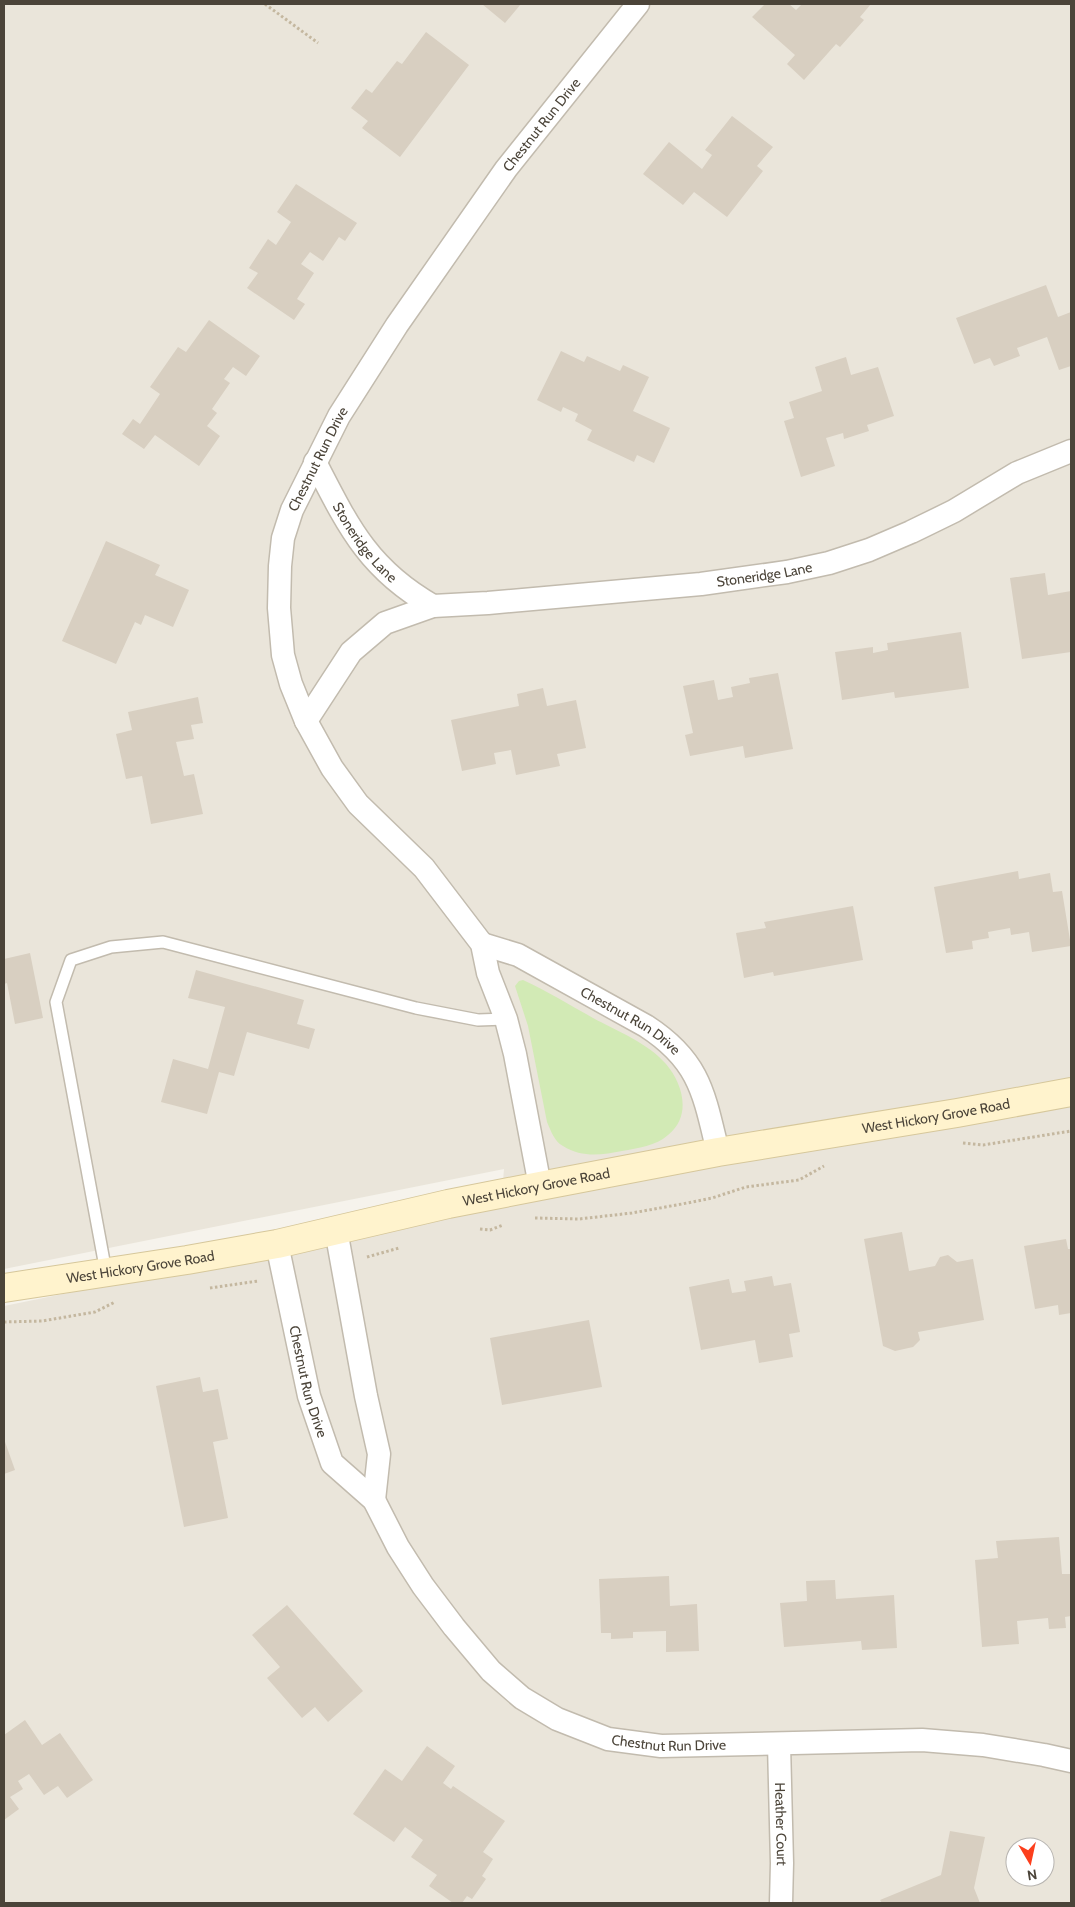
<svg xmlns="http://www.w3.org/2000/svg" width="1075" height="1907" font-family="Cabin,sans-serif">
	<rect width="100%" height="100%" fill="#f6f3ec"/>
	<!-- residential -->
	<path fill="#eae5da" fill-rule="evenodd" d="M4,4H1071V1903H4V1306L501,1205L504,1169L4,1269ZM1015,1847H1045V1877H1015Z"/>
	<!-- green -->
	<path fill="#d2eab5" d="M523,980C547,991 570,1005 593,1018C617,1031 648,1043 666,1064C683,1084 692,1116 668,1135C656,1146 638,1148 622,1151C602,1155 582,1158 563,1146C554,1141 551,1131 547,1122L528,1026L515,986L519,981Z"/>
	<!-- building -->
	<g fill="#d8cfc1">
		<polygon points="482,4 521,4 505,23"/>
		<polygon points="765,4 789,4 796,10 802,4 871,4 860,17 864,20 840,47 836,44 804,80 787,64 795,55 752,17"/>
		<polygon points="426,32 469,65 400,157 362,128 368,121 351,108 366,89 372,93 397,61 402,64"/>
		<polygon points="732,116 773,147 757,166 763,171 727,217 694,192 683,205 643,174 669,142 702,169 712,155 705,150"/>
		<polygon points="296,184 357,223 345,241 339,237 323,261 310,252 301,264 314,273 297,299 305,304 294,320 247,288 258,273 249,268 268,239 276,245 291,222 277,212"/>
		<polygon points="1046,285 1058,317 1071,312 1071,366 1059,370 1047,337 1017,348 1020,356 994,366 990,358 974,364 956,318"/>
		<polygon points="209,320 260,356 246,376 233,367 224,379 230,383 212,409 217,413 207,426 220,436 199,466 155,435 144,449 122,434 133,419 140,424 160,394 150,387 178,347 186,352"/>
		<polygon points="561,351 584,362 587,356 620,371 623,365 649,377 633,411 670,428 654,463 637,455 634,462 587,440 592,430 575,421 578,414 563,407 561,412 537,400"/>
		<polygon points="846,357 851,375 878,367 894,416 867,425 869,431 844,439 843,433 826,438 835,466 801,477 784,421 794,418 789,402 822,391 815,367"/>
		<polygon points="106,541 160,565 155,575 189,590 173,627 145,615 141,625 135,622 116,664 62,641"/>
		<polygon points="1045,573 1048,595 1071,591 1071,652 1022,659 1010,578"/>
		<polygon points="961,632 969,688 895,698 894,692 842,700 835,652 873,647 873,653 888,650 887,643"/>
		<polygon points="778,673 793,749 745,758 743,746 690,756 685,735 693,733 683,686 714,680 718,700 733,697 731,687 750,683 749,678"/>
		<polygon points="543,688 547,706 576,700 586,748 557,754 560,766 516,775 511,750 494,753 496,764 462,771 451,720 519,706 517,694"/>
		<polygon points="198,697 203,723 191,725 194,739 176,742 184,776 194,774 203,814 151,824 142,776 126,779 116,734 132,730 128,712"/>
		<polygon points="1018,871 1019,879 1050,873 1053,892 1062,891 1071,946 1032,952 1029,932 1011,935 1010,928 988,932 989,938 972,941 973,949 946,953 934,887"/>
		<polygon points="853,906 863,960 774,976 773,972 744,978 736,933 766,928 764,922"/>
		<polygon points="30,953 43,1018 15,1024 7,983 4,984 4,959"/>
		<polygon points="196,970 304,1000 297,1024 315,1029 309,1049 247,1032 234,1076 219,1072 207,1114 161,1102 173,1059 208,1069 225,1007 188,998"/>
		<polygon points="902,1232 909,1271 935,1266 940,1257 948,1255 957,1262 973,1259 984,1320 918,1332 920,1340 913,1347 895,1351 883,1346 864,1239"/>
		<polygon points="1066,1239 1068,1249 1071,1249 1071,1313 1059,1315 1058,1305 1035,1309 1024,1246"/>
		<polygon points="772,1276 774,1286 791,1283 800,1332 789,1334 793,1357 759,1363 755,1340 701,1350 689,1287 729,1279 732,1293 746,1291 744,1281"/>
		<polygon points="589,1320 602,1387 502,1405 490,1338"/>
		<polygon points="200,1377 203,1392 218,1389 228,1439 213,1442 228,1518 184,1527 156,1386"/>
		<polygon points="4,1439 15,1470 4,1474"/>
		<polygon points="1059,1537 1062,1574 1071,1574 1071,1616 1065,1617 1066,1628 1049,1629 1048,1618 1017,1621 1019,1644 982,1647 975,1560 998,1558 996,1541"/>
		<polygon points="669,1576 670,1606 697,1604 699,1651 666,1652 666,1631 633,1632 633,1638 611,1639 611,1633 601,1633 599,1579"/>
		<polygon points="835,1580 836,1599 894,1595 897,1648 862,1650 861,1641 784,1647 780,1603 807,1601 806,1581"/>
		<polygon points="287,1605 363,1691 328,1722 315,1707 302,1718 267,1678 280,1667 252,1635"/>
		<polygon points="25,1720 42,1745 60,1733 93,1780 67,1798 58,1786 44,1795 29,1774 18,1781 23,1789 10,1797 19,1809 4,1820 4,1735"/>
		<polygon points="427,1746 455,1766 443,1783 451,1789 453,1786 505,1821 483,1852 493,1859 482,1876 486,1879 472,1899 467,1896 462,1903 453,1903 429,1886 437,1875 411,1857 423,1840 405,1827 394,1842 353,1814 385,1769 402,1781"/>
		<polygon points="950,1831 985,1837 974,1888 980,1903 882,1903 880,1900 941,1875"/>
	</g>
	<g fill="none" stroke-linecap="round" stroke-linejoin="round">
		<!-- lane casing -->
		<g stroke="#c2bbae" stroke-width="14">
			<polyline id="lane" points="106,1272 56,1002 71,960 111,947 163,942 416,1008 478,1020 506,1019"/>
		</g>
		<!-- street casing -->
		<g stroke="#c2bbae" stroke-width="25">
			<g id="street">
				<path id="s1" d="M315,462C348,526 368,569 433,606"/>
				<path id="s2" d="M306,721L351,652L385,623L433,606L488,603L701,584L787,572L829,563L869,550L911,532L954,511L1017,473L1071,451"/>
				<path id="s3" d="M482,944L518,955L646,1026C700,1061 704,1094 718,1152"/>
				<path id="s4" d="M540,1186L515,1054L506,1019L488,973L482,944L424,868L358,804L332,768L306,721L291,684L283,655L279,608L280,566L283,538L292,510L339,416L397,325L506,169L638,4"/>
				<polyline points="336,1230 366,1396 379,1454 374,1500"/>
				<path id="s5" d="M277,1244L309,1396L332,1463L374,1500L398,1547L423,1586L454,1627L491,1671L522,1698L557,1719L608,1739L661,1746L922,1740L983,1745L1044,1755L1071,1761"/>
				<path id="s6" d="M779,1744L782,1863L781,1903"/>
			</g>
		</g>
		<!-- secondary casing -->
		<g stroke="#d6c79b" stroke-width="30">
			<g id="secondary">
				<path id="s7" d="M4,1288L187,1260L277,1244L448,1204L540,1186L718,1152L957,1113L1071,1092"/>
			</g>
		</g>
		<!-- path -->
		<g stroke="#c4b79f" stroke-width="3" stroke-dasharray="2.5 2.5" stroke-linecap="butt">
			<polyline points="265,4 318,43"/>
			<polyline points="963,1143 983,1145 1071,1131"/>
			<polyline points="535,1218 579,1219 632,1213 682,1204 712,1198 746,1187 799,1180 824,1166"/>
			<polyline points="480,1229 490,1230 503,1225"/>
			<polyline points="367,1257 399,1248"/>
			<polyline points="210,1288 258,1281"/>
			<polyline points="4,1322 42,1321 95,1312 115,1302"/>
		</g>
		<!-- lane -->
		<use href="#lane" stroke="#fff" stroke-width="11"/>
		<!-- street -->
		<use href="#street" stroke="#fff" stroke-width="22"/>
		<!-- secondary -->
		<use href="#secondary" stroke="#fff3cd" stroke-width="28"/>
	</g>
	<g text-anchor="middle" stroke-width="4.5" stroke-linejoin="round" paint-order="stroke">
		<!-- street labels -->
		<g font-size="14" fill="#4b4439" stroke="#fff">
			<text dy="5" stroke="none"><textPath href="#s4" startOffset="1212">Chestnut Run Drive</textPath></text>
			<text dy="5" stroke="none"><textPath href="#s4" startOffset="809">Chestnut Run Drive</textPath></text>
			<text dy="5" stroke="none"><textPath href="#s1" startOffset="95">Stoneridge Lane</textPath></text>
			<text dy="5" stroke="none"><textPath href="#s2" startOffset="511">Stoneridge Lane</textPath></text>
			<text dy="5" stroke="none"><textPath href="#s3" startOffset="168">Chestnut Run Drive</textPath></text>
			<text dy="5" stroke="none"><textPath href="#s7" startOffset="948">West Hickory Grove Road</textPath></text>
			<text dy="5" stroke="none"><textPath href="#s7" startOffset="542">West Hickory Grove Road</textPath></text>
			<text dy="5" stroke="none"><textPath href="#s7" startOffset="138">West Hickory Grove Road</textPath></text>
			<text dy="5" stroke="none"><textPath href="#s5" startOffset="141">Chestnut Run Drive</textPath></text>
			<text dy="5" stroke="none"><textPath href="#s5" startOffset="688">Chestnut Run Drive</textPath></text>
			<text dy="5" stroke="none"><textPath href="#s6" startOffset="80">Heather Court</textPath></text>
		</g>
	</g>
	<!-- border -->
	<rect width="1075" height="1907" fill="none" stroke="#4b4439" stroke-width="10"/>
	<!-- north arrow -->
	<g transform="translate(1030 1862) rotate(171)"><circle r="24" fill="#ffffff" stroke="#b7b4b0"/>
	<path d="M0-4L9 19L0 12L-9 19Z" fill="#fc3f1d"/>
	<text y="-8" font-size="14" font-weight="bold" text-anchor="middle" fill="#4b4439">N</text>
	</g>
</svg>
